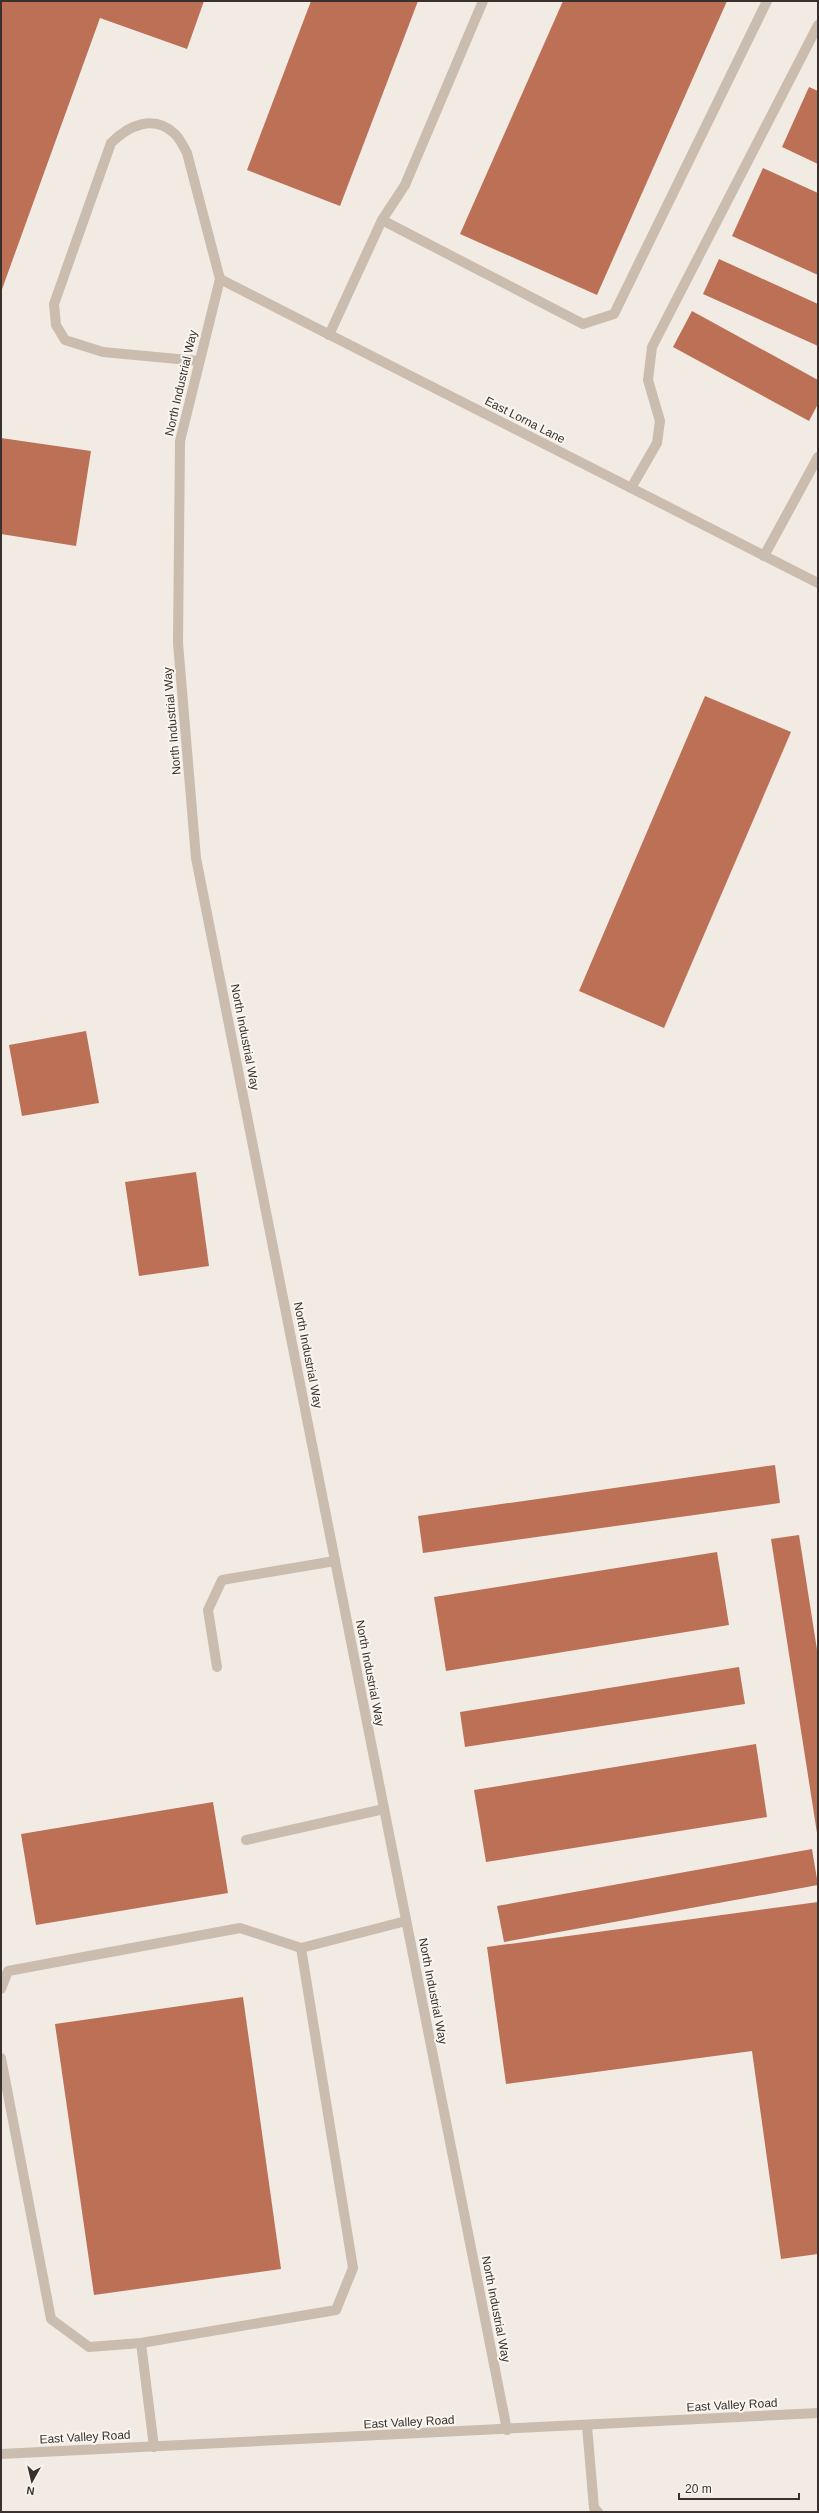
<svg xmlns="http://www.w3.org/2000/svg" width="819" height="2513" font-family="Arial,sans-serif">
	<rect width="100%" height="100%" fill="#f2ebe3"/>
	<!-- building -->
	<g fill="#bc7157">
		<polygon points="1,1 204,1 187,49 100,18 1,292"/>
		<polygon points="311,1 418,1 340,206 247,170"/>
		<polygon points="563,1 727,1 597,295 460,234"/>
		<polygon points="809,87 818,91 818,164 782,147"/>
		<polygon points="763,168 818,193 818,275 732,236"/>
		<polygon points="719,259 818,304 818,346 703,294"/>
		<polygon points="692,311 818,380 818,404 809,421 673,347"/>
		<polygon points="1,438 91,451 76,546 1,534"/>
		<polygon points="705,696 791,732 664,1028 579,991"/>
		<polygon points="86,1031 99,1103 22,1116 9,1045"/>
		<polygon points="196,1172 209,1266 139,1276 125,1182"/>
		<polygon points="775,1465 780,1503 423,1553 418,1516"/>
		<polygon points="799,1535 818,1656 817,1833 771,1539"/>
		<polygon points="717,1552 729,1625 446,1671 434,1597"/>
		<polygon points="739,1667 745,1704 465,1747 460,1712"/>
		<polygon points="756,1744 767,1817 486,1862 474,1790"/>
		<polygon points="213,1802 228,1893 36,1925 21,1834"/>
		<polygon points="812,1849 818,1885 504,1942 497,1906"/>
		<polygon points="818,1902 818,2254 781,2259 752,2051 506,2084 487,1947"/>
		<polygon points="243,1997 281,2269 94,2295 55,2024"/>
	</g>
	<g fill="none" stroke-linecap="round" stroke-linejoin="round">
		<!-- minor -->
		<g stroke="#cabcaf" stroke-width="10">
			<polyline points="382,220 583,324 614,314 767,1"/>
			<polyline points="220,279 818,583"/>
			<polyline points="329,335 382,220 405,185 483,1"/>
			<path d="M199,361L103,352L65,340L56,325L54,304L111,143C129,125 154,114 175,134C180,139 184,147 187,153L220,279L180,441L178,643L196,858L507,2430"/>
			<polyline points="631,488 657,443 660,421 648,380 652,347 818,25"/>
			<polyline points="764,556 818,457"/>
			<polyline points="217,1667 208,1610 222,1580 335,1561"/>
			<polyline points="246,1840 384,1809"/>
			<polyline points="301,1948 406,1921"/>
			<polyline points="1,1989 8,1971 240,1928 301,1948 353,2268 336,2310 141,2343 89,2347 51,2319 1,2058"/>
			<polyline points="141,2343 154,2447"/>
			<polyline points="587,2426 594,2508 598,2512"/>
			<polyline points="1,2454 818,2413"/>
		</g>
	</g>
	<g text-anchor="middle" stroke-width="4" stroke-linejoin="round" paint-order="stroke">
		<!-- street labels -->
		<g font-size="12" fill="#39312d" stroke="#faf5ef">
			<text transform="translate(181 383) rotate(-77)" y="4">North Industrial Way</text>
			<text transform="translate(525 420) rotate(27)" y="4">East Lorna Lane</text>
			<text transform="translate(172 721) rotate(-95)" y="4">North Industrial Way</text>
			<text transform="translate(245 1037) rotate(79)" y="4">North Industrial Way</text>
			<text transform="translate(308 1355) rotate(79)" y="4">North Industrial Way</text>
			<text transform="translate(370 1673) rotate(79)" y="4">North Industrial Way</text>
			<text transform="translate(433 1991) rotate(79)" y="4">North Industrial Way</text>
			<text transform="translate(496 2309) rotate(79)" y="4">North Industrial Way</text>
			<text transform="translate(732 2405) rotate(-3)" y="4">East Valley Road</text>
			<text transform="translate(409 2422) rotate(-3)" y="4">East Valley Road</text>
			<text transform="translate(85 2437) rotate(-3)" y="4">East Valley Road</text>
		</g>
	</g>
	<!-- border -->
	<rect width="819" height="2513" fill="none" stroke="#39312d" stroke-width="4"/>
	<!-- north arrow -->
	<g transform="translate(32 2481) rotate(188)" stroke="#faf5ef" stroke-width="3" paint-order="stroke">
	<path d="M0-3L7 15L0 10L-7 15Z" fill="#39312d"/>
	<text y="-6" font-size="11" font-weight="bold" text-anchor="middle" fill="#39312d">N</text>
	</g>
	<!-- scale -->
	<path d="M679 2493v6h120v-6" fill="none" stroke="#39312d" stroke-width="2"/>
	<text x="685" y="2493" font-size="12" fill="#39312d" stroke="#faf5ef" stroke-width="3" paint-order="stroke">20 m</text>
</svg>
